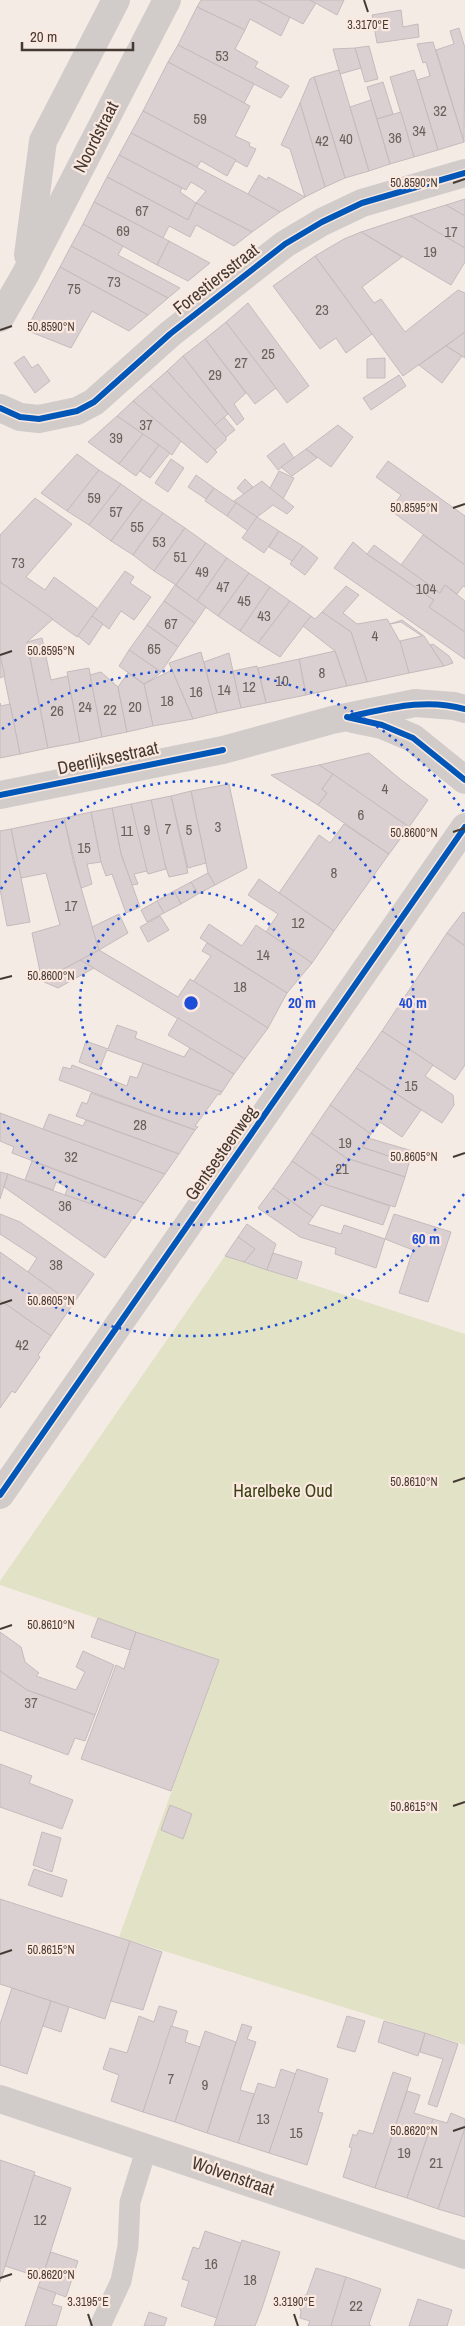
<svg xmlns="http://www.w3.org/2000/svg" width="465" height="2326" font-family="'Archivo Narrow',sans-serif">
	<rect width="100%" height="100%" fill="#f5ebe5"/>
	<!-- green -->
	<polygon fill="#e1e2c6" points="225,1256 465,1334 465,2045 119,1937 219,1660 0,1585 0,1581"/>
	<!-- building -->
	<g fill="#dad0d1" stroke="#c5bbbc">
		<polygon points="201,0 257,0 290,17 281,36 250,19 245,30 197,7"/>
		<polygon points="257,0 310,0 316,3 303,24"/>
		<polygon points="310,0 344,0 337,15"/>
		<polygon points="197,7 245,30 235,49 258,62 255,67 289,86 281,98 178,45"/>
		<polygon points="401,10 403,27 418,24 419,37 377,43 372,15"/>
		<polygon points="459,28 465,48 464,142 436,50 454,44 450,31"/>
		<polygon points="433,42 464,142 438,150 417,80 430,76 426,62 423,63 417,44"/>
		<polygon points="178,45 254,84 244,103 168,62"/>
		<polygon points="369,46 378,79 365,82 355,48"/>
		<polygon points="355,48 361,68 340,74 333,49"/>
		<polygon points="168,62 250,106 235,136 250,143 249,146 256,149 247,167 143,111"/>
		<polygon points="339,70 369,171 345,178 314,77"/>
		<polygon points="414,70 438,150 414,157 390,77"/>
		<polygon points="314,77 345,178 325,187 300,103 310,79"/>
		<polygon points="383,82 393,114 377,119 367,87"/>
		<polygon points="371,100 390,164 369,171 350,107"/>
		<polygon points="300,103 325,187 305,197 290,149 281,145"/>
		<polygon points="143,111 236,160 227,176 201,161 197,167 131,133"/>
		<polygon points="401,112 414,157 390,164 377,119"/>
		<polygon points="131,133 248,194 280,212 252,232 196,203 206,191 191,182 186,190 119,155"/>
		<polygon points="119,155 182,188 180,192 196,203 188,220 107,177"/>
		<polygon points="259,175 267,180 268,177 305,197 280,212 248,194"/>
		<polygon points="107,177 188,220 196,203 252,232 234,246 196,225 190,237 169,226 163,238 94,202"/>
		<polygon points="465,199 465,216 446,205"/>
		<polygon points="94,202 169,241 157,265 83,224"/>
		<polygon points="446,205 465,216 465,248 410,216"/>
		<polygon points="410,216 465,248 465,262 451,285 361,232"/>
		<polygon points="83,224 123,246 118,255 180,288 168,298 71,246"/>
		<polygon points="361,232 402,257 362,287 374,303 381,299 405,332 458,290 465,293 465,332 403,376 315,256 344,239"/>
		<polygon points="169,241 210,263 188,281 157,265"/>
		<polygon points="71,246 168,298 148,315 60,267"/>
		<polygon points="315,256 372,334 346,353 336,338 320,349 273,286"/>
		<polygon points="60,267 148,315 129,331 92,311 71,348 26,330"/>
		<polygon points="248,303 309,386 287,403 226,322"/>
		<polygon points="226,322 276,388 255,404 205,339"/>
		<polygon points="465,332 465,358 446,346"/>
		<polygon points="205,339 246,393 234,404 244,419 237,425 183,356"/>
		<polygon points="446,346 462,356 442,383 419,365"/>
		<polygon points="24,356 32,368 38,364 50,381 35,393 14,363"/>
		<polygon points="183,356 228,414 215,425 167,371"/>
		<polygon points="385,358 385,378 367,378 367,359"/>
		<polygon points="167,371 226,437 226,440 215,450 150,386"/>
		<polygon points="399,375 406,386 371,410 363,398"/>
		<polygon points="150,386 217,452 207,463 133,401"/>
		<polygon points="133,401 181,441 172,455 117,416"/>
		<polygon points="117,416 143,434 119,464 88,442"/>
		<polygon points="224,417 235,430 226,437 215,425"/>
		<polygon points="338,425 353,437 331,467 306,449"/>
		<polygon points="143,434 159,445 136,476 119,464"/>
		<polygon points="284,443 294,458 278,470 267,456"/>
		<polygon points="159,445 170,453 150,478 140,471"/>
		<polygon points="306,449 317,458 292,476 281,467"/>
		<polygon points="77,454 99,470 67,511 41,493"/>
		<polygon points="171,459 184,468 168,492 155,483"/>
		<polygon points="388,461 465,516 465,565 390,510 401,495 376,477"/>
		<polygon points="99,470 121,484 89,525 67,511"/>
		<polygon points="279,471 294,478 283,499 270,488"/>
		<polygon points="196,475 214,488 206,499 188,487"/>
		<polygon points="245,479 253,487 244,494 237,488"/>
		<polygon points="262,481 270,488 294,507 287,514 273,505 257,517 234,501"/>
		<polygon points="121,484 142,499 111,541 89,525"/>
		<polygon points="214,488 236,503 227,516 205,501"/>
		<polygon points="35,498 72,524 26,577 45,590 54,577 98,609 77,637 0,582 0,535"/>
		<polygon points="142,499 163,513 133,555 111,541"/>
		<polygon points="236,503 257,517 248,531 227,516"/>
		<polygon points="163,513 185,528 154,571 133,555"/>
		<polygon points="257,517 279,531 264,553 242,538"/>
		<polygon points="185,528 206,543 176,585 154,571"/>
		<polygon points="279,531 303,546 292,561 269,547"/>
		<polygon points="423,535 465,565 465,587 463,586 457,594 445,585 440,593 401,565"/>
		<polygon points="353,542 367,554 434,600 429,607 465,632 465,659 334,568"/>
		<polygon points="206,543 227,558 197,601 176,585"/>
		<polygon points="374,545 440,593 445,585 465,601 465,632 429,607 434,600 367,554"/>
		<polygon points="303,546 318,558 305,575 290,564"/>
		<polygon points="227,558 249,573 218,616 197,601"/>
		<polygon points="125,571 134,577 130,583 151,597 134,620 121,611 109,629 92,616"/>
		<polygon points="249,573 270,587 240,631 218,616"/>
		<polygon points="0,582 53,619 27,642 48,748 20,754 0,656"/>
		<polygon points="175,585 206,607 195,623 164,601"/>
		<polygon points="346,586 359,595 343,613 357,624 387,619 403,647 409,673 367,682 351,632 322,612"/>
		<polygon points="270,587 290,601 258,643 240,631"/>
		<polygon points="164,601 195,623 178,647 147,625"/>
		<polygon points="290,601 311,616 280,657 258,643"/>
		<polygon points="322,612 351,632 367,682 347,686 335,651 303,626 311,616 315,619"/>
		<polygon points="92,616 103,624 89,645 78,636"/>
		<polygon points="402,620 424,636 444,666 409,673 400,641 422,636 401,622 390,624"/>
		<polygon points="147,625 178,647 161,672 129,650"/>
		<polygon points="42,638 51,680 68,676 80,742 48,748 27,642"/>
		<polygon points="433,644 449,656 453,663 444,666 430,645"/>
		<polygon points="129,650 161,672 158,675 144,684 119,666"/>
		<polygon points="335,651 347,686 306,695 299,659"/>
		<polygon points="201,652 217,713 193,719 169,663"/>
		<polygon points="229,653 241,708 217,713 204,662"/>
		<polygon points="0,656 5,676 0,678"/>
		<polygon points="299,659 306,695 266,703 258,668"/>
		<polygon points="257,666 266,703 241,708 233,671"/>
		<polygon points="89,668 102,737 80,742 67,672"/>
		<polygon points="172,670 193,719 153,726 144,684"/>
		<polygon points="101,672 118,687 127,732 102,737 90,675"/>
		<polygon points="128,673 144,684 153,726 127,732 118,687"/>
		<polygon points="0,703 1,706 10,704 20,754 0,758"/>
		<polygon points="369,753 400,779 428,800 409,827 319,765"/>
		<polygon points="319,765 333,774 322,789 327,793 318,805 271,775"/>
		<polygon points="333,774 409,827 389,854 318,805 327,793 322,789"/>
		<polygon points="229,784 247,868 215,885 208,873 191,791"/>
		<polygon points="191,791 206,863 188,868 171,796"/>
		<polygon points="171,796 188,873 169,877 163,858 151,800"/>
		<polygon points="151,800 166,869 148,874 142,857 131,804"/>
		<polygon points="131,804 147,871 134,874 138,884 132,885 121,854 112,808"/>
		<polygon points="112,808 121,854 140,907 126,913 112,874 106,876 101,862 91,812"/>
		<polygon points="91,812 101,862 87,864 92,884 81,888 64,818"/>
		<polygon points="64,818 73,860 99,950 42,981 32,933 60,925 46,873 21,878 11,829"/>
		<polygon points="344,824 389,854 334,931 279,893 319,835 330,843"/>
		<polygon points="11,829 30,922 7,926 0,889 0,831"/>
		<polygon points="208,873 215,885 198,894 191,882"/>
		<polygon points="259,879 334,931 312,963 266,932 278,914 248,895"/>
		<polygon points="191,882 198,894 181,904 174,891"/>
		<polygon points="174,891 181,904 164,913 157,901"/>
		<polygon points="157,901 164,913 147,922 141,910"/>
		<polygon points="463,912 465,913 465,946 447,933"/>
		<polygon points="119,914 128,933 99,950 92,927"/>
		<polygon points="160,916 169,930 148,942 140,927"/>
		<polygon points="209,924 242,946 256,925 312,963 287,993 200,938"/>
		<polygon points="447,933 465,946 465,1065 455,1080 382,1031"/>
		<polygon points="207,943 287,993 268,1028 193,982 211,956 202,951"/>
		<polygon points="99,950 178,997 190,979 268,1028 245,1059 80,960"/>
		<polygon points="80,960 94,968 58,988 42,981"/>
		<polygon points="178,1018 245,1059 234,1074 168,1035"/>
		<polygon points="117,1025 137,1032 135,1038 184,1057 190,1048 234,1074 222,1092 107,1050 99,1070 79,1062 86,1041 108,1049"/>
		<polygon points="382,1031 433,1065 425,1076 453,1095 454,1105 442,1123 356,1068"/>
		<polygon points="143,1063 222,1092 220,1095 218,1094 195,1126 198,1127 195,1130 59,1080 63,1067 71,1069 72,1065 127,1086 130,1076 137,1078"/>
		<polygon points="356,1068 421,1110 402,1137 380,1122 371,1134 330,1105"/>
		<polygon points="91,1093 195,1130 179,1154 76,1116 82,1102 87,1104"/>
		<polygon points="330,1105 371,1134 362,1147 409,1163 405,1177 346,1158 311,1133"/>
		<polygon points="0,1113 43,1129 165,1174 144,1203 12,1153 14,1147 0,1141"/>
		<polygon points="49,1114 83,1126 86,1120 179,1154 165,1174 43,1129"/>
		<polygon points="311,1133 346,1158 405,1177 395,1207 327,1185 292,1161"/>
		<polygon points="368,1138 416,1152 409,1163 362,1147"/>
		<polygon points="32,1161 144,1203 133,1218 65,1195 68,1187 56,1182 53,1190 25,1180"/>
		<polygon points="292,1161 327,1185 390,1206 383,1225 321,1205 313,1217 273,1188"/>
		<polygon points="0,1172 8,1174 0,1199"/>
		<polygon points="8,1174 65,1195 133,1218 105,1258 4,1187"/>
		<polygon points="273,1188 313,1217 308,1224 341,1234 344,1225 385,1239 376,1268 335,1254 336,1248 300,1237 258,1208"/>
		<polygon points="0,1214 20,1222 94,1274 73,1304 28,1272 37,1258 0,1234"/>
		<polygon points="394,1214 451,1232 428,1302 399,1293 413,1250 385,1239"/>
		<polygon points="247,1224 276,1244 267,1270 244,1262 255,1249 238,1237"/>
		<polygon points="238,1237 255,1249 244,1262 225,1256"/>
		<polygon points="0,1252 73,1304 51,1336 0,1300"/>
		<polygon points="273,1253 302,1262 297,1279 267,1270"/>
		<polygon points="0,1300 51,1336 38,1355 40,1357 15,1393 12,1391 0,1408"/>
		<polygon points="98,1618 136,1632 130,1650 91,1637"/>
		<polygon points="0,1632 21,1647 25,1662 39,1673 36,1676 76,1690 85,1672 76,1667 83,1651 114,1665 95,1715 27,1690 0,1671"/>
		<polygon points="136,1632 219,1660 171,1791 81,1759 116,1665 124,1669"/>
		<polygon points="0,1671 27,1690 95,1715 85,1741 75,1738 68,1755 0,1730"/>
		<polygon points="0,1764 32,1776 29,1783 73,1800 62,1829 0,1807"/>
		<polygon points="170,1805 192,1814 183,1839 161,1830"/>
		<polygon points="42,1832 61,1838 52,1872 33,1865"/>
		<polygon points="34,1869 67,1880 62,1897 28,1885"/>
		<polygon points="0,1899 130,1941 105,2019 0,1984"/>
		<polygon points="130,1941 162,1952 143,2010 111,2001"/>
		<polygon points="12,1988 51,2001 27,2074 0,2065 0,2024"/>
		<polygon points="51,2001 69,2007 61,2032 43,2026"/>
		<polygon points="159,2006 177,2011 143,2112 111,2101 119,2075 103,2069 110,2048 127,2053 139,2016 154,2022"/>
		<polygon points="347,2016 365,2021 355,2052 337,2047"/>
		<polygon points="384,2021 425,2033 418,2056 378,2042"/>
		<polygon points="242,2024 252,2027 247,2039 256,2042 240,2090 254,2094 238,2143 207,2133"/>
		<polygon points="171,2026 188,2031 185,2042 200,2047 175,2122 143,2112"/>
		<polygon points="205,2031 236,2042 207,2133 175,2122"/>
		<polygon points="425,2033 458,2044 437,2107 428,2104 443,2059 420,2052"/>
		<polygon points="281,2069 296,2074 269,2153 238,2143 258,2083 275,2088"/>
		<polygon points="297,2069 328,2079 318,2112 323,2113 307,2165 269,2153"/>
		<polygon points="393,2072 411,2078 375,2188 343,2177 352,2148 349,2147 353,2134 356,2136 359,2130 373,2134"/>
		<polygon points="407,2091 420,2095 414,2113 433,2119 407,2198 375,2188"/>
		<polygon points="451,2113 465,2119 465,2128 438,2209 407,2198 433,2119 447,2123"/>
		<polygon points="465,2128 465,2217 438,2209"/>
		<polygon points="0,2160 35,2172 0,2282"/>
		<polygon points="34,2175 71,2188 42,2278 5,2266"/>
		<polygon points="205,2231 241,2243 217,2318 181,2306 189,2281 182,2279 193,2247 199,2249"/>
		<polygon points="242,2240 280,2252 262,2308 255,2326 214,2326"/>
		<polygon points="51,2252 78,2261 66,2297 38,2287"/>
		<polygon points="316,2268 346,2277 331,2326 308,2326 310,2321 300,2318 301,2312 299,2306 302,2297 307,2294"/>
		<polygon points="346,2277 381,2289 369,2324 371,2326 331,2326"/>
		<polygon points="38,2287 56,2293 52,2304 62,2307 56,2326 25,2326"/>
		<polygon points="418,2299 452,2310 447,2326 409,2326"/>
		<polygon points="149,2312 167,2318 164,2326 144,2326"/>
	</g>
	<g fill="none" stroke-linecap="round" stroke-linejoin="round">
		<!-- lane -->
		<polyline stroke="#d1ccca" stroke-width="21" points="100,2326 121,2281 128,2246 130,2202 147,2147"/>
		<!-- street -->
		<g stroke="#d1ccca" stroke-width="28">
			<polyline points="28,255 43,141 116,0"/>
			<polyline points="0,318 25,275 167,0"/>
			<polyline points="0,408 20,417 39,419 77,411 94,402 170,334 285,244 322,222 362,203 465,173"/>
			<polyline points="0,2099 465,2255"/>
		</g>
		<!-- secondary -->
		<g stroke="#d1ccca" stroke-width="28">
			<polyline points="353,719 382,725 413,738 465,780"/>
			<polyline points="0,795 223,750 332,720 415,703 454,706 465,709"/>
		</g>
		<!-- primary -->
		<polyline stroke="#d1ccca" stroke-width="28" points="0,1495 465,827"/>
		<!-- cycleway casing -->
		<g stroke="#fbe9df" stroke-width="9">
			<g id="cycleway">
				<polyline points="0,408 20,417 39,419 77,411 94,402 170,334 285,244 322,222 362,203 465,173"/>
				<path d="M352,716C390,708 426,698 465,709"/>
				<polyline points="347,717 382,725 413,738 465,780"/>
				<polyline points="0,795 223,750"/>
				<polyline points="0,1495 465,827"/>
			</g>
		</g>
		<!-- cycleway -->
		<use href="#cycleway" stroke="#0057b8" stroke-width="6"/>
	</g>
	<!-- ticks -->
	<path fill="none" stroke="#453a33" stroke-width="2" d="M364,0L368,12M453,183L465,179M0,330L12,326M453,508L465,504M0,655L12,651M453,832L465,828M0,979L12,976M453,1157L465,1153M0,1304L12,1300M453,1482L465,1478M0,1629L12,1625M453,1806L465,1802M0,1954L12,1950M453,2131L465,2127M0,2278L12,2274M88,2314L92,2326M294,2314L298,2326"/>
	<!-- distance rings -->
	<g fill="none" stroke="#1d4ed8" stroke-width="2.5" stroke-dasharray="2.5 5">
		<circle cx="191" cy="1003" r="111"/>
		<path d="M1 889A222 222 0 1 1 1 1117"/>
		<path d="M464 1194A333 333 0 0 1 2 1277M2 729A333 333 0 0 1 464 812"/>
	</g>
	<g text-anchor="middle" stroke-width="4.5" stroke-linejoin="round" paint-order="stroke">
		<!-- number labels -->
		<g font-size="15" fill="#6a605a">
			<text x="222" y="61">53</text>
			<text x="440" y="116">32</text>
			<text x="200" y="124">59</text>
			<text x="419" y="136">34</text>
			<text x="395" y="143">36</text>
			<text x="346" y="144">40</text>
			<text x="322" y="146">42</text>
			<text x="142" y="216">67</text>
			<text x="123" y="236">69</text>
			<text x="451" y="237">17</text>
			<text x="430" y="257">19</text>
			<text x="114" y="287">73</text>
			<text x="74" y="294">75</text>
			<text x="322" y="315">23</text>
			<text x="268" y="359">25</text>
			<text x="241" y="368">27</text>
			<text x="215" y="380">29</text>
			<text x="146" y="430">37</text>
			<text x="116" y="443">39</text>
			<text x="94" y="503">59</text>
			<text x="116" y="517">57</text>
			<text x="137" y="532">55</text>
			<text x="159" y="547">53</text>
			<text x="180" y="562">51</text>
			<text x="18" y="568">73</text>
			<text x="202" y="577">49</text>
			<text x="223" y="592">47</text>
			<text x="426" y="594">104</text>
			<text x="244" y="606">45</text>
			<text x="264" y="621">43</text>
			<text x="171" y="629">67</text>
			<text x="375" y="641">4</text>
			<text x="154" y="654">65</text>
			<text x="322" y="678">8</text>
			<text x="282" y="686">10</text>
			<text x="249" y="692">12</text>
			<text x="224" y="695">14</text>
			<text x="196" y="697">16</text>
			<text x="167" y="706">18</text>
			<text x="85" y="712">24</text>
			<text x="135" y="712">20</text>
			<text x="110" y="715">22</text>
			<text x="57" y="716">26</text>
			<text x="385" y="794">4</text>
			<text x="361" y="820">6</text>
			<text x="218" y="832">3</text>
			<text x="168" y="834">7</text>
			<text x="147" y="835">9</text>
			<text x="189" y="835">5</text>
			<text x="127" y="836">11</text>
			<text x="84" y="853">15</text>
			<text x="334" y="878">8</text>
			<text x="71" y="911">17</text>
			<text x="298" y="928">12</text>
			<text x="263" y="960">14</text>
			<text x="240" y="992">18</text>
			<text x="411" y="1091">15</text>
			<text x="140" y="1130">28</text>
			<text x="345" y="1148">19</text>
			<text x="71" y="1162">32</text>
			<text x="342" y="1174">21</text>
			<text x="65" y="1211">36</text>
			<text x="56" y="1270">38</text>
			<text x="22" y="1350">42</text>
			<text x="31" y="1708">37</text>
			<text x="171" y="2084">7</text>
			<text x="205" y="2090">9</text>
			<text x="263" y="2124">13</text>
			<text x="296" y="2138">15</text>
			<text x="404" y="2158">19</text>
			<text x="436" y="2168">21</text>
			<text x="40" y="2225">12</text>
			<text x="211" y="2269">16</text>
			<text x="250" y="2285">18</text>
			<text x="356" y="2311">22</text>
		</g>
		<!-- street labels -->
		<g font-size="18" fill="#453a33" stroke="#fbe9df">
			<text transform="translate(96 137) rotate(-63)" y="6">Noordstraat</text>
			<text transform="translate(216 279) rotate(-38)" y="6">Forestiersstraat</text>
			<text transform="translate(108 758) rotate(-12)" y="6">Deerlijksestraat</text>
			<text transform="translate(221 1153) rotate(-55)" y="6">Gentsesteenweg</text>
			<text transform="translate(233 2176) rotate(19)" y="6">Wolvenstraat</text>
		</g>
		<!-- park labels -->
		<g font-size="18" fill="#3a4215" stroke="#fbe9df">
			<text x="283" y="1497">Harelbeke Oud</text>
		</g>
	</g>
	<g font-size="12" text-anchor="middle" fill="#453a33" stroke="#fbe9df" stroke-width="4.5" stroke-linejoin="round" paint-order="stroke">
		<text x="368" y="29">3.3170°E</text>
		<text x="414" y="187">50.8590°N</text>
		<text x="51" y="331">50.8590°N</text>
		<text x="414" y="512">50.8595°N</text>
		<text x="51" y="655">50.8595°N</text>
		<text x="414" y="837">50.8600°N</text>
		<text x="51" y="980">50.8600°N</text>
		<text x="414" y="1161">50.8605°N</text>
		<text x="51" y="1305">50.8605°N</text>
		<text x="414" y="1486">50.8610°N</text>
		<text x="51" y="1629">50.8610°N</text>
		<text x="414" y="1811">50.8615°N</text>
		<text x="51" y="1954">50.8615°N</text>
		<text x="414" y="2135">50.8620°N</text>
		<text x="51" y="2279">50.8620°N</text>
		<text x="88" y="2306">3.3195°E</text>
		<text x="294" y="2306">3.3190°E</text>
	</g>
	<circle cx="191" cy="1003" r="8" fill="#1d4ed8" stroke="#fbe9df" stroke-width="2.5"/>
	<g font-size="15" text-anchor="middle" font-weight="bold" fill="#1d4ed8" stroke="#fbe9df" stroke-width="4.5" stroke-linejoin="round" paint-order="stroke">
		<text x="302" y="1008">20 m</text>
		<text x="413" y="1008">40 m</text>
		<text x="426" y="1244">60 m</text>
	</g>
	<!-- scale -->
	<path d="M22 42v8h111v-8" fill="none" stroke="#453a33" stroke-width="2.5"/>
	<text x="30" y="42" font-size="15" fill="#453a33" stroke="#fbe9df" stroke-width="4" paint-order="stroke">20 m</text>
</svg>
